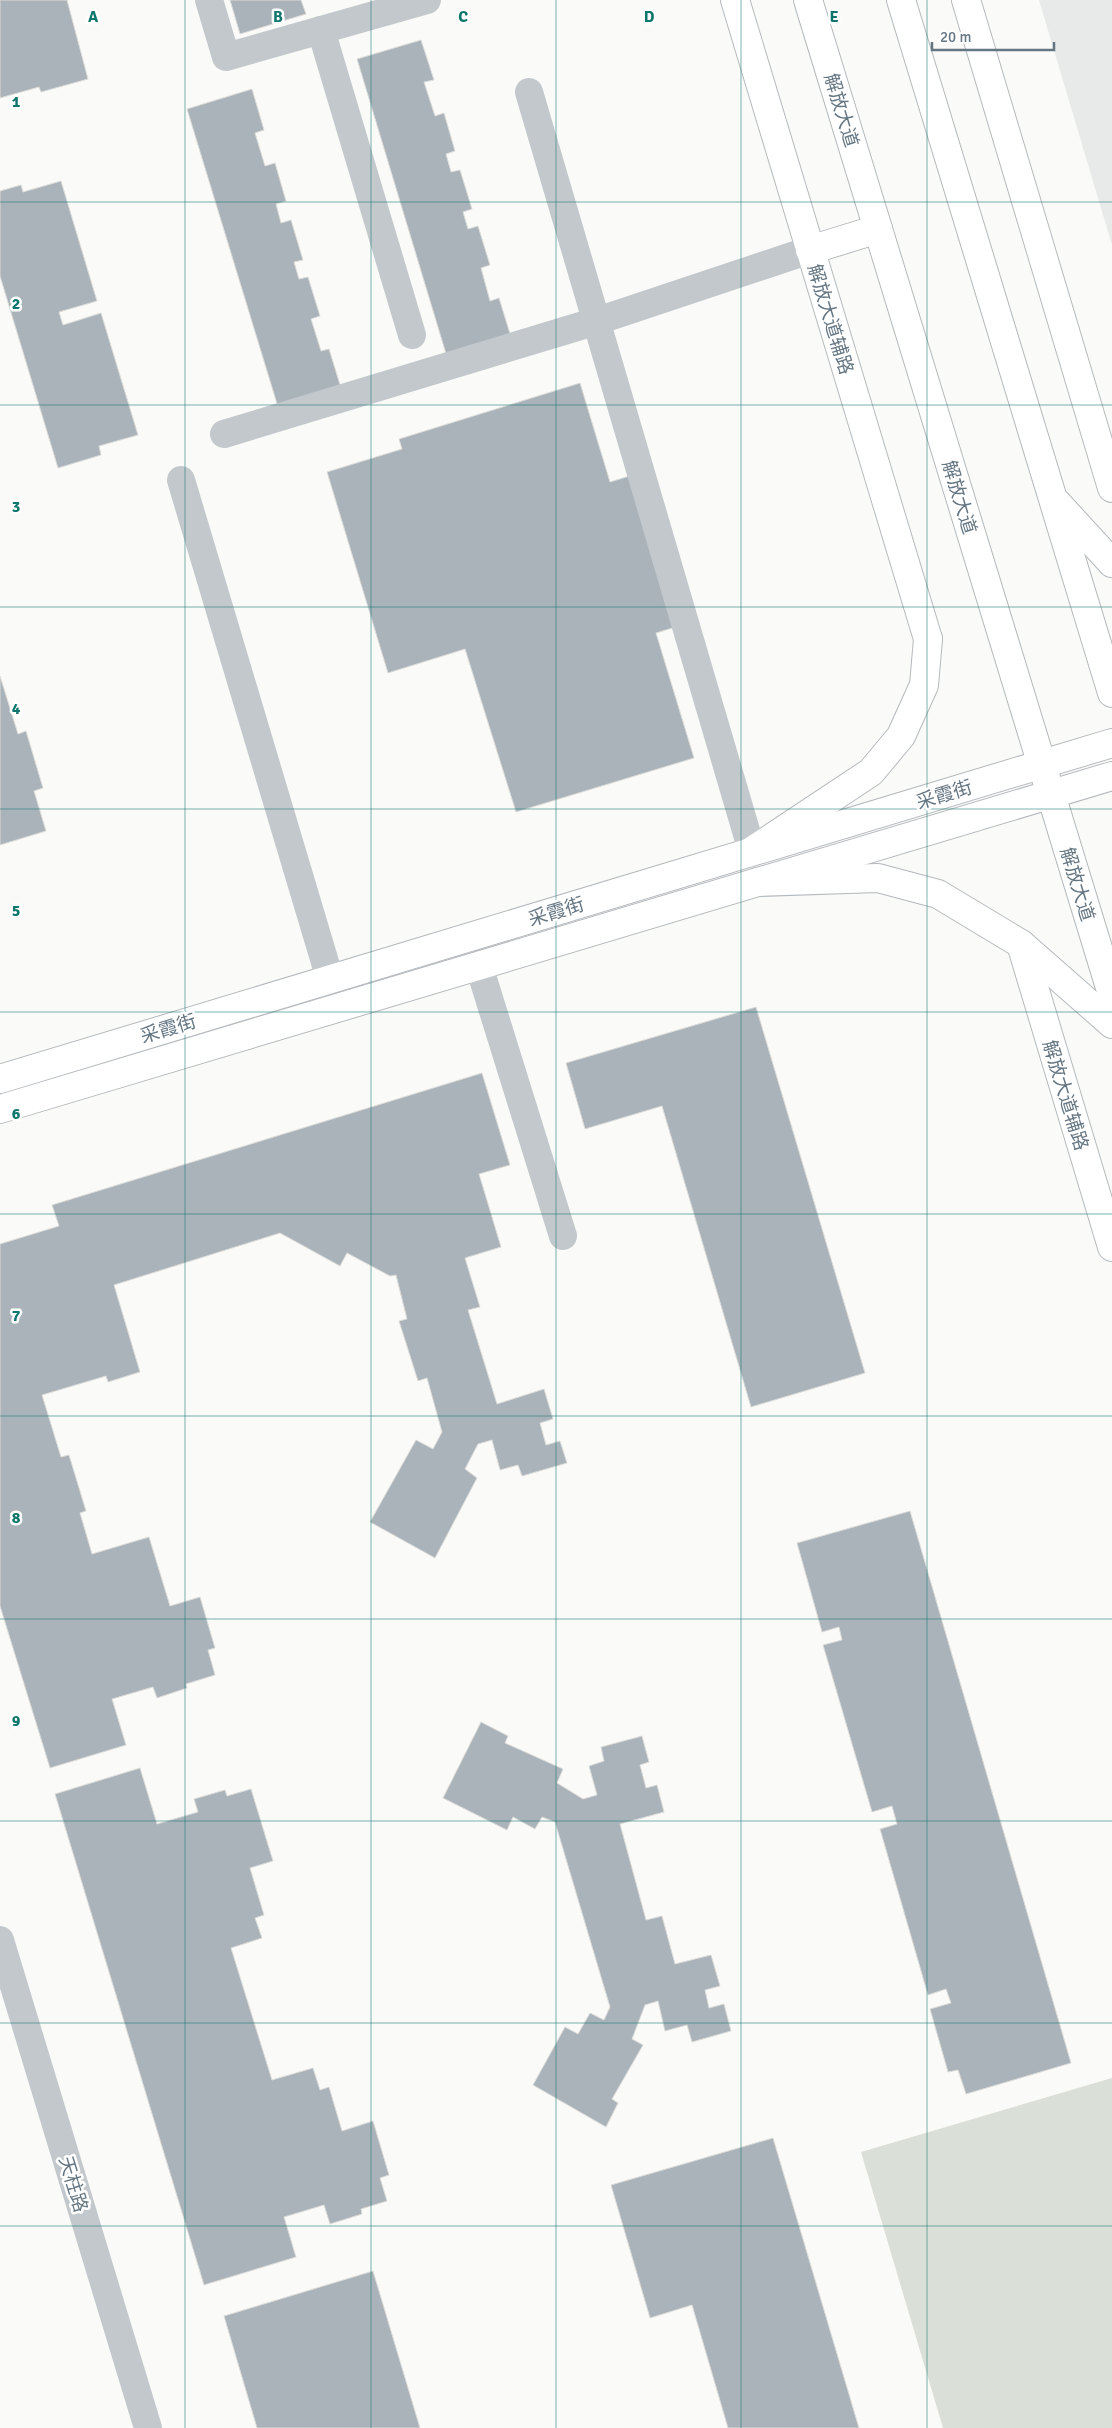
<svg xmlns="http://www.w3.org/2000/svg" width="1112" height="2428" font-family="Signika,'Noto Sans SC',sans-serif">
	<rect width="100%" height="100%" fill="#fafaf8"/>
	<!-- built -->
	<polygon fill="#e8e9e9" points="1039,0 1112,0 1112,245"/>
	<!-- grass -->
	<polygon fill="#dadfd7" points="1112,2078 1112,2428 943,2428 861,2152"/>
	<!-- building -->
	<g fill="#aab3b9" stroke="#dcdcda">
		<polygon points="0,0 67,0 88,79 41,92 39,87 0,98"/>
		<polygon points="230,0 301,0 306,14 240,34"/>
		<polygon points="421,40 434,80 424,82 435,116 444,113 455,151 446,154 451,172 460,170 472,209 463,212 468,229 478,226 490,265 481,268 490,301 499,298 511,337 447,357 357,59"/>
		<polygon points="252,89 264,130 255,133 265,166 275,163 286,201 276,204 281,223 291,220 303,260 294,262 299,279 308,277 320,316 311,319 321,351 329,349 341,388 278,407 187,109"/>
		<polygon points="61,181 97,301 59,312 63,325 101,313 138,435 99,446 101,455 58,468 0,276 0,191 21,185 23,192"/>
		<polygon points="580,383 610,482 646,471 692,622 656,633 694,758 516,812 465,649 388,673 327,472 402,449 399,439"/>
		<polygon points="0,676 18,734 26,731 43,788 34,791 46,831 0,845"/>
		<polygon points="756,1007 865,1373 751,1407 662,1106 585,1129 566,1063"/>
		<polygon points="482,1073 510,1165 479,1174 501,1247 465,1258 480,1307 468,1310 497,1404 544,1389 553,1419 540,1423 546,1445 560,1441 567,1463 522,1476 518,1465 500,1470 492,1440 478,1444 465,1469 477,1478 435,1558 370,1522 416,1440 433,1449 442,1432 427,1378 418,1381 399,1321 407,1319 396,1275 390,1276 347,1253 340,1266 280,1233 114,1285 140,1372 108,1382 106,1376 42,1395 61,1457 69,1455 86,1511 80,1513 92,1554 149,1537 170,1606 200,1597 215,1648 208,1650 215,1675 186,1684 187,1688 157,1698 153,1687 112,1699 126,1745 50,1768 0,1606 0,1244 59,1226 52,1205"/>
		<polygon points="910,1511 1071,2063 966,2094 958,2070 948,2072 930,2009 951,2003 946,1989 928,1995 880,1829 897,1824 892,1806 872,1812 823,1645 842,1640 839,1627 822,1632 797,1543"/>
		<polygon points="481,1722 508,1736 505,1743 563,1769 557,1783 583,1799 597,1795 589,1766 604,1761 601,1747 642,1736 649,1762 640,1765 646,1788 657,1785 664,1812 620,1824 646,1920 662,1916 675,1964 711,1955 720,1986 705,1990 709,2008 724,2004 731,2031 692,2042 687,2025 665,2031 658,2001 645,2005 632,2039 643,2045 612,2099 618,2103 606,2127 533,2085 565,2027 578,2034 590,2013 604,2020 610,2007 555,1822 542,1817 535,1829 513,1817 507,1830 443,1798"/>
		<polygon points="140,1768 157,1824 198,1812 194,1799 225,1790 227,1796 251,1789 273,1861 250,1868 264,1915 255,1918 262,1938 231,1948 272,2080 313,2068 320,2090 329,2087 342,2131 373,2121 389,2175 380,2178 387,2201 361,2209 362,2214 330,2224 324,2205 284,2217 296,2257 204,2285 55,1794"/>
		<polygon points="773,2138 859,2428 728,2428 692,2305 650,2318 611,2185"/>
		<polygon points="373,2271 420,2428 257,2428 224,2316"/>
	</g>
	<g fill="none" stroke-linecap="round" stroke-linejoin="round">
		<!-- major casing -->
		<g stroke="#b5babe" stroke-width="30">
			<g id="major">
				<polyline points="735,0 928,639"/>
				<polyline points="966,0 1112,488"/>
				<polyline points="1021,944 1112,1247"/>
				<polyline points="0,1079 1112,743"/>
				<polyline points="0,1109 1112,776"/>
			</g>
		</g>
		<!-- highway casing -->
		<g stroke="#b4b9bd" stroke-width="30">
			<g id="highway">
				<polyline points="808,0 1112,994"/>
				<polyline points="901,0 1112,693"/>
				<polyline points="810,250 878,229"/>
				<polyline points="1057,503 1112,563"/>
				<polyline points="752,851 871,772 901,736 924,685 928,639"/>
				<polyline points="758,882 878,878 938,894 1021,944 1112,1024"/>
			</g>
		</g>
		<!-- minor -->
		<g stroke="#c3c8cc" stroke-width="28">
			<polyline points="209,0 226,57 427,0"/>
			<polyline points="321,30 412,335"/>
			<polyline points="529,92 752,851"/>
			<polyline points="224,434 597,321 810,250"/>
			<polyline points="181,480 330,979"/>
			<polyline points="479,966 563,1236"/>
			<polyline points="0,1940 148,2428"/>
		</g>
		<!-- major -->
		<use href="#major" stroke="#fff" stroke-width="28"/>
		<!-- highway -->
		<use href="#highway" stroke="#fff" stroke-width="28"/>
	</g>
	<!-- grid -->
	<path fill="none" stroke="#0f766e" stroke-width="1" stroke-opacity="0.55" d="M185,0V2428M371,0V2428M556,0V2428M741,0V2428M927,0V2428M0,202H1112M0,405H1112M0,607H1112M0,809H1112M0,1012H1112M0,1214H1112M0,1416H1112M0,1619H1112M0,1821H1112M0,2023H1112M0,2226H1112"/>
	<g text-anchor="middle" stroke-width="5" stroke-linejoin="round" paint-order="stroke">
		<!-- street labels -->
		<g font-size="19" fill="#657683" stroke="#fff">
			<text transform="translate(842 110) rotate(73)" y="7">解放大道</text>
			<text transform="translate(831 319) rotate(73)" y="7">解放大道辅路</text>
			<text transform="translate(960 497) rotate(73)" y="7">解放大道</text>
			<text transform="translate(944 794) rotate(-17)" y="7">采霞街</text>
			<text transform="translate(1078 884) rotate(73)" y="7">解放大道</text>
			<text transform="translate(556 911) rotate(-17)" y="7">采霞街</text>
			<text transform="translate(168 1028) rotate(-17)" y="7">采霞街</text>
			<text transform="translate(1066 1095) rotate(73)" y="7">解放大道辅路</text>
			<text transform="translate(74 2184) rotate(73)" y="7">天柱路</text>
		</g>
	</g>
	<g font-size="16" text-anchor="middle" font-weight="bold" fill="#0f766e" stroke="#fff" stroke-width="5" stroke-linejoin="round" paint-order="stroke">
		<text x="93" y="22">A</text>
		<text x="278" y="22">B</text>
		<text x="463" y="22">C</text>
		<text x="649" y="22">D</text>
		<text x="834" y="22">E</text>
		<text x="16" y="107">1</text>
		<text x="16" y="309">2</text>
		<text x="16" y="512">3</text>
		<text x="16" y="714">4</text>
		<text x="16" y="916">5</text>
		<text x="16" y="1119">6</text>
		<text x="16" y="1321">7</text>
		<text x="16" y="1523">8</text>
		<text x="16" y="1726">9</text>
	</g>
	<!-- scale -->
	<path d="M932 42v8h122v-8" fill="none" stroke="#657683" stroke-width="2.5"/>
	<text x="940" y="42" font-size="15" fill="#657683" stroke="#ffffff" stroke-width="4" paint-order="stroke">20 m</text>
</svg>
